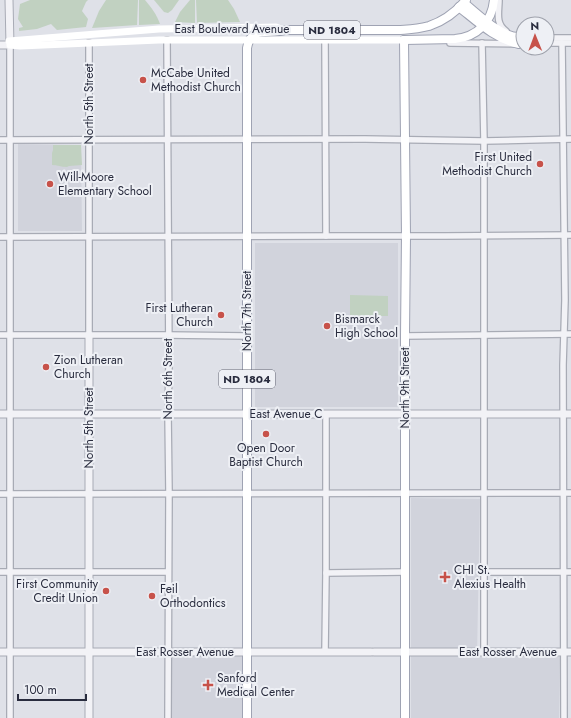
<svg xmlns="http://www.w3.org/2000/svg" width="571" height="718" font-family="Jost,sans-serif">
	<rect width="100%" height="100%" fill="#dfe1e8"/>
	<!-- built -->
	<g fill="#d1d3dc">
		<polygon points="18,144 81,145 82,231 18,231"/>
		<rect x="255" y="243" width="143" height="164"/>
		<polygon points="411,498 480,499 477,656 560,657 559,718 411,718"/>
		<rect x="168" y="652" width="79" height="66"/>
	</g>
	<!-- green -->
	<g fill="#c1d1c1">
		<polygon points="30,0 88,0 86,2 82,11 88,19 86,27 57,30 51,24 37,29 19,31 19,28 23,27 18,19 20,4"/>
		<polygon points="106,0 138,0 137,25 92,28 99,11"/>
		<path d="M139,0H145C151,7 157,15 160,24L139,25Z"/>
		<polygon points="154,0 179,0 172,10 168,13 164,12"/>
		<polygon points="190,0 195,0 195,23 175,22 180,12"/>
		<polygon points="196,0 228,0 234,9 240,22 197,23"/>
		<path d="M53,145H81L82,165L69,166L67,167C61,167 57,165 52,165V153L53,150Z"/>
		<polygon points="350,295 388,296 388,316 350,316"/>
	</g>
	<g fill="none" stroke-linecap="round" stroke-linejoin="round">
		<!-- minor casing -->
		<g stroke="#a8abb5" stroke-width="8">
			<g id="minor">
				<path d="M499,0C499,11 495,24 506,31"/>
				<polyline points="547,38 571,38"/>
				<polyline points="167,40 169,363 168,414 169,493 168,718"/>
				<polyline points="325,40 326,236"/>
				<polyline points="89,43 89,335"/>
				<polyline points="450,43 523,44"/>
				<polyline points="482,43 484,141 484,651"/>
				<polyline points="547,43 571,43"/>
				<polyline points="562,43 565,300 563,365 564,718"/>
				<polyline points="10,45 10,718"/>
				<polyline points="0,140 365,139 484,141 571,139"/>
				<polyline points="0,237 339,236 445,236 571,235"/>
				<polyline points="0,335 168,335 247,336"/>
				<polyline points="405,336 571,334"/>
				<polyline points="0,494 571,493"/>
				<polyline points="0,572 168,572"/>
				<polyline points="485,572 571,572"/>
				<polyline points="326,573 405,572"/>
				<polyline points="325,652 326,573 326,414"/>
			</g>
		</g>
		<!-- tertiary casing -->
		<g stroke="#a8abb5" stroke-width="9">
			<g id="tertiary">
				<polyline points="0,45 10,45 9,0"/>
				<polyline points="0,414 571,414"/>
				<polyline points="0,652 371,652"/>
				<polyline points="374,652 571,652"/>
				<polyline points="89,718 89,335"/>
			</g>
		</g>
		<!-- primary casing -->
		<g stroke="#9fa3b3" stroke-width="10">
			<g id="primary">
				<path d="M464,3C478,14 500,37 519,37"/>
				<path d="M459,7C478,22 495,39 519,44"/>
				<polyline points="404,40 406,236 405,336 405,689"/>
				<path d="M404,40L455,39C477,37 492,22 494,0"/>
				<polyline points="405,692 405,718"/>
				<path d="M247,718V48C251,25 269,35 285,30C313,30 342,30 371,30C390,30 410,31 429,26C444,21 456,12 466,0"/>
			</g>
		</g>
		<!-- minor -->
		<use href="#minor" stroke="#f2f2f6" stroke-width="5.5"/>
		<!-- tertiary -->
		<use href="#tertiary" stroke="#f2f2f6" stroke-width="7"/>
		<!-- secondary -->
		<g stroke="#fff" stroke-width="7">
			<polyline points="9,41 159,29 276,27 284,30"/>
			<polyline points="10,45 20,46 159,40 404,40"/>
		</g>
		<!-- primary -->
		<use href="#primary" stroke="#fff" stroke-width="8"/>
	</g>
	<!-- markers -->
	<g fill="#c7524a" stroke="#eef0f5" stroke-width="1.5">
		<circle cx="143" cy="80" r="4"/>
		<circle cx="540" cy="164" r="4"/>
		<circle cx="50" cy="184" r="4"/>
		<circle cx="221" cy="315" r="4"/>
		<circle cx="327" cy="326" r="4"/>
		<circle cx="46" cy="367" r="4"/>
		<circle cx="266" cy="434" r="4"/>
		<path d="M443 571h4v4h4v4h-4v4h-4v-4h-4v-4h4z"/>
		<circle cx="106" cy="591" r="4"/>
		<circle cx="152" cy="596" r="4"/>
		<path d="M206 679h4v4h4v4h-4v4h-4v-4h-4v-4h4z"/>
	</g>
	<g text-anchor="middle" stroke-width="4" stroke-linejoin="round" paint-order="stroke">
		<!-- shield labels -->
		<g fill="#eef0f5" stroke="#646775" stroke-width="1">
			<rect x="304" y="21" width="56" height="18" rx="3"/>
			<rect x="219" y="370" width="56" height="18" rx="3"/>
		</g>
		<g font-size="11" font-weight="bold" fill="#292c3e">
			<text x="332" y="34">ND 1804</text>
			<text x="247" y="383">ND 1804</text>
		</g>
		<!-- street labels -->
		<g font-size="12" fill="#292c3e" stroke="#eef0f5">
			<text x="232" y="33">East Boulevard Avenue</text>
			<text transform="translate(89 104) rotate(-90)" y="4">North 5th Street</text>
			<text transform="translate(247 311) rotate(-90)" y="4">North 7th Street</text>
			<text transform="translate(168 379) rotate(-90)" y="4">North 6th Street</text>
			<text transform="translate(405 388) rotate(-90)" y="4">North 9th Street</text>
			<text x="286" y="418">East Avenue C</text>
			<text transform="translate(89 428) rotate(-90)" y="4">North 5th Street</text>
			<text x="185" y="656">East Rosser Avenue</text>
			<text x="508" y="656">East Rosser Avenue</text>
		</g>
		<!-- poi labels -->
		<g font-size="12" fill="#292c3e" stroke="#eef0f5" text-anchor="start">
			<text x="151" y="77">McCabe United<tspan x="151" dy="14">Methodist Church</tspan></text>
			<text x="532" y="161" text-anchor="end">First United<tspan x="532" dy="14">Methodist Church</tspan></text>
			<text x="58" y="181">Will-Moore<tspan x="58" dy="14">Elementary School</tspan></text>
			<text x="213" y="312" text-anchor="end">First Lutheran<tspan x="213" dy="14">Church</tspan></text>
			<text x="335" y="323">Bismarck<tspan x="335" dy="14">High School</tspan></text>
			<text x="54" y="364">Zion Lutheran<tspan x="54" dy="14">Church</tspan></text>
			<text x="266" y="452" text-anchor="middle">Open Door<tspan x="266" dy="14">Baptist Church</tspan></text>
			<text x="454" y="574">CHI St.<tspan x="454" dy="14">Alexius Health</tspan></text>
			<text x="98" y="588" text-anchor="end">First Community<tspan x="98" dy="14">Credit Union</tspan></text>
			<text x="160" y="593">Feil<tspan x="160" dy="14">Orthodontics</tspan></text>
			<text x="217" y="682">Sanford<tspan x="217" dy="14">Medical Center</tspan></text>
		</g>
	</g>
	<!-- north arrow -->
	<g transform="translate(535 36) rotate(359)"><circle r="19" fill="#eef0f5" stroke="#9fa2ac"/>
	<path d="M0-3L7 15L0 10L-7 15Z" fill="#c7524a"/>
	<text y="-6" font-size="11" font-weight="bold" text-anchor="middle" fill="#292c3e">N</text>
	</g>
	<!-- scale -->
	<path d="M18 694v6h68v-6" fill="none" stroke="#292c3e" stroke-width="2"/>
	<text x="24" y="694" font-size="12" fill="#292c3e" stroke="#eef0f5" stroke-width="3" paint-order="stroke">100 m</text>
</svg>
